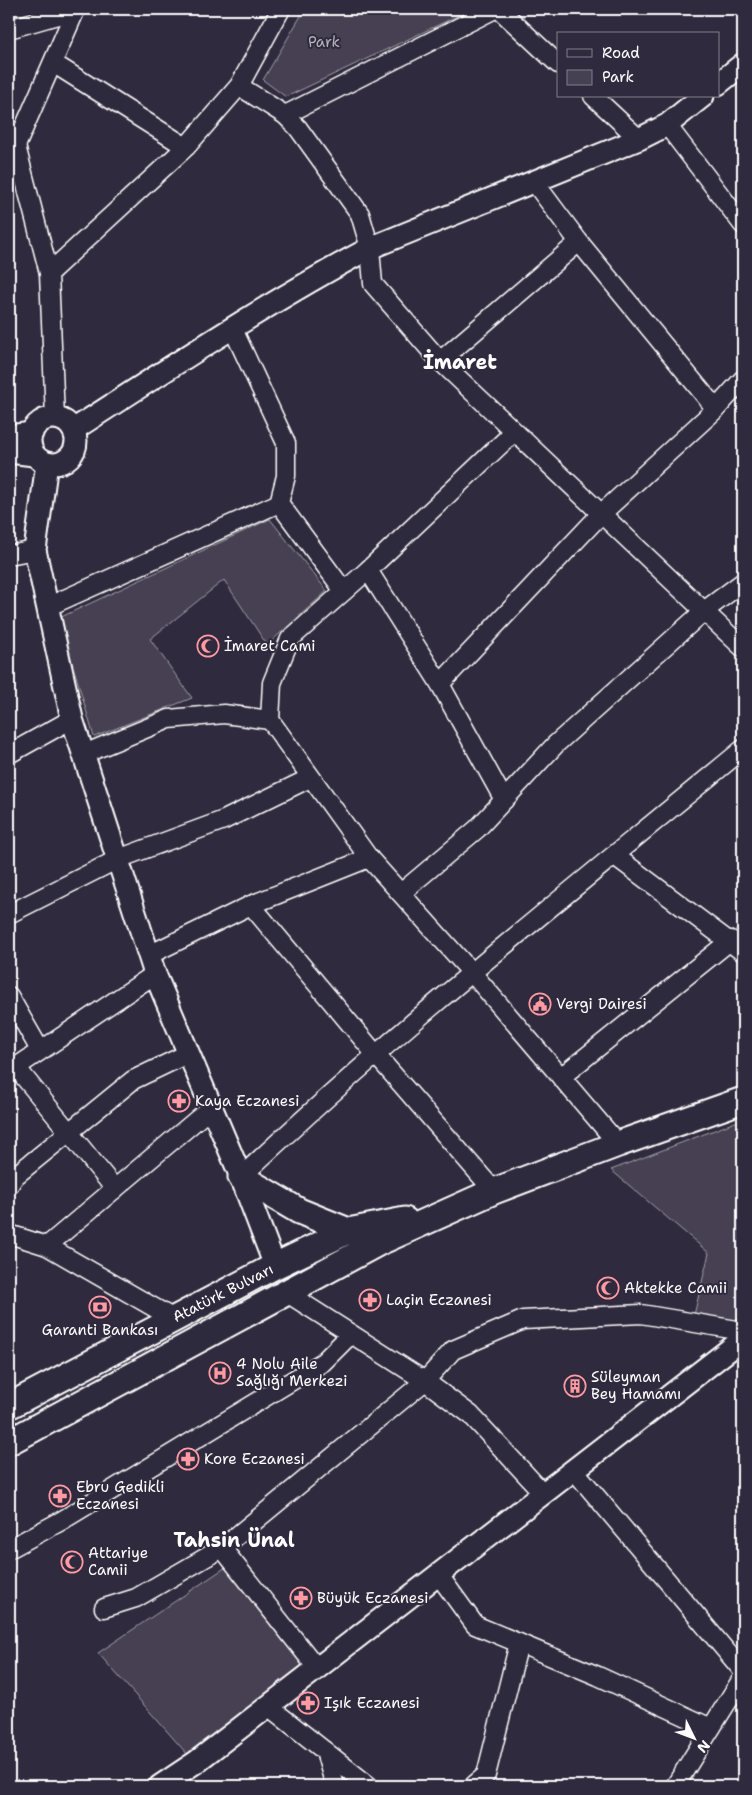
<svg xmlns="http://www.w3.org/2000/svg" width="752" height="1795" font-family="'Shantell Sans',sans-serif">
	<rect width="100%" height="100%" fill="#2f2a3d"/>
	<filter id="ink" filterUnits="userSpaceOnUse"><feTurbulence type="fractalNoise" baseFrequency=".02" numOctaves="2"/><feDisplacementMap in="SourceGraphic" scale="10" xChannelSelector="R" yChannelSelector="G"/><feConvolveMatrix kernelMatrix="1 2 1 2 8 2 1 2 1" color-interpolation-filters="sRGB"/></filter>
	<g filter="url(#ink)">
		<!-- green -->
		<g fill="#464152" stroke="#a2a0a8">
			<polygon points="305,9 461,9 457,16 286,97 263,80"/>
			<polygon points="270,519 327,591 267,645 224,580 150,639 192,698 94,737 59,618"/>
			<polygon points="743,1119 743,1324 694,1315 709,1253 611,1170"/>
			<polygon points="226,1567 303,1665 188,1755 98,1653"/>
		</g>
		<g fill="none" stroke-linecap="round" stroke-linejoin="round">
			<!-- minor casing -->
			<g stroke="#fff" stroke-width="21">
				<g id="minor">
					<polyline points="499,9 558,64"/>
					<polyline points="9,29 75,10"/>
					<polyline points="53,63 186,147"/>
					<polyline points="239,86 285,115 298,128 360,214 370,248 373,284 440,361 743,648"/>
					<polyline points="593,96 639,139"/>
					<polyline points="285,115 495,9"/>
					<polyline points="667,125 743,225"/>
					<polyline points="9,130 16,146 49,273 55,418"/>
					<polyline points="9,149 16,146 76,9"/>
					<polyline points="535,183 579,242 716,409"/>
					<polyline points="49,273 186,147 239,86 281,9"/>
					<polyline points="232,327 286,443 286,476 279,503 344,591"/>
					<polyline points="440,361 579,242"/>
					<polyline points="514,432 368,570 290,639 272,683 270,720 369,858 473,974 618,1144"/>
					<polyline points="9,555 35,550"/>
					<polyline points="368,570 440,684 504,800"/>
					<polyline points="47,607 279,503"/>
					<polyline points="440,684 600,515 716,409 743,379"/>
					<polyline points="9,754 72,719"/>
					<polyline points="84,754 169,719 224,714 270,720"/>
					<polyline points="615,856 743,952"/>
					<polyline points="401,893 477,829 556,744 704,611 743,582"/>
					<polyline points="251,905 377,1056 494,1191"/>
					<polyline points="9,914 118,859 224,820 310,778"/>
					<polyline points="149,955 251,905 369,858"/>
					<polyline points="9,996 40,1050"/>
					<polyline points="16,1067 115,1189"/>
					<polyline points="9,1072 155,974"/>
					<polyline points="561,1077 731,940"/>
					<path d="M241,1177C400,1026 574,889 743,749"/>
					<polyline points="9,1185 15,1176 133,1080 189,1053"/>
					<polyline points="9,1234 47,1246 174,1319"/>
					<polyline points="47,1246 212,1107"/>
					<polyline points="287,1293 425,1381 471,1415 543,1493"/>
					<polyline points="574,1470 743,1671"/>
					<polyline points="222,1548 317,1668"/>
					<polyline points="9,1549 61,1521 323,1362 351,1334"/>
					<polyline points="438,1574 475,1625 598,1676 711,1728"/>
					<polyline points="104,1608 136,1598 222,1548 425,1381 453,1350 523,1320 641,1314 743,1331"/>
					<polyline points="268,1706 369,1786"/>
					<polyline points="325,1751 335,1786"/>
					<polyline points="473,1786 486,1775 519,1643"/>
					<polyline points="675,1786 743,1677"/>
				</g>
			</g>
			<!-- tertiary casing -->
			<g stroke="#fff" stroke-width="25">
				<g id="tertiary">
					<polyline points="718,84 743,64"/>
					<circle cx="53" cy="441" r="23"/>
					<path d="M73,430C171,367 267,303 370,248L639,139L667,125L703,96"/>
					<polyline points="9,436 32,433"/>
					<polyline points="9,452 34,455"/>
					<polyline points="47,463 35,550 72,719 155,974 241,1177 275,1266"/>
					<polyline points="160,1786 196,1762 743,1339"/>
				</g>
			</g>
			<!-- secondary casing -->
			<g stroke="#fff" stroke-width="29">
				<g id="secondary">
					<polyline points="241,1177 299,1211 356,1234"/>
					<polyline points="9,1406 275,1266 348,1231 405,1220"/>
					<polyline points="9,1442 380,1242 494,1191 618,1144 743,1100"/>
				</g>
			</g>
			<!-- minor -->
			<use href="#minor" stroke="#2f2a3d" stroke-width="18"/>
			<!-- tertiary -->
			<use href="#tertiary" stroke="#2f2a3d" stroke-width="21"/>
			<!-- secondary -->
			<use href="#secondary" stroke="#2f2a3d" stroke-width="25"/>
		</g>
	</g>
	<!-- icons -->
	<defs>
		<g id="mosque-ring" transform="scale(1.125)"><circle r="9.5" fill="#2f2a3d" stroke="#ff9aa2" stroke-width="1.5"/><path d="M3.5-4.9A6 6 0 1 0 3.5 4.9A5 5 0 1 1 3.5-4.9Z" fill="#ff9aa2"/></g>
		<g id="civic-ring" transform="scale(1.125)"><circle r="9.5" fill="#2f2a3d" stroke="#ff9aa2" stroke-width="1.5"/><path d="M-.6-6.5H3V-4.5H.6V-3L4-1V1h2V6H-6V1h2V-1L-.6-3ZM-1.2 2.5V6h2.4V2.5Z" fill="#ff9aa2"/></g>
		<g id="pharmacy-ring" transform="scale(1.125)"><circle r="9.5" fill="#2f2a3d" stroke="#ff9aa2" stroke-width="1.5"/><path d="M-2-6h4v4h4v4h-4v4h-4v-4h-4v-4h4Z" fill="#ff9aa2"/></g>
		<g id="bank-ring" transform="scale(1.125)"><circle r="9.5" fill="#2f2a3d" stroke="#ff9aa2" stroke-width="1.5"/><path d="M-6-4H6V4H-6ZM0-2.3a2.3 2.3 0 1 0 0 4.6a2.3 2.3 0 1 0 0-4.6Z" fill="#ff9aa2"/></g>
		<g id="hospital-ring" transform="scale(1.125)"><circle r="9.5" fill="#2f2a3d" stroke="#ff9aa2" stroke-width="1.5"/><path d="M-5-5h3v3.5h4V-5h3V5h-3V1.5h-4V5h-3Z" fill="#ff9aa2"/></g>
		<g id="building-ring" transform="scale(1.125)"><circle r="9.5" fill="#2f2a3d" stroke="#ff9aa2" stroke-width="1.5"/><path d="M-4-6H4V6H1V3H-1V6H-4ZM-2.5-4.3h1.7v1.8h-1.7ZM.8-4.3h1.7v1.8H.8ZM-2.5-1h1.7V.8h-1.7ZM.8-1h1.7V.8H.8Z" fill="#ff9aa2"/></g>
	</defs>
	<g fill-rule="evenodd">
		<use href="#mosque-ring" x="208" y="646"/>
		<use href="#civic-ring" x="540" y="1004"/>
		<use href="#pharmacy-ring" x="179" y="1101"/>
		<use href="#mosque-ring" x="608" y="1288"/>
		<use href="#pharmacy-ring" x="370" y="1300"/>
		<use href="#bank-ring" x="100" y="1307"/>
		<use href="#hospital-ring" x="220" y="1373"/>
		<use href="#building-ring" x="575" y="1386"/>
		<use href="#pharmacy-ring" x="188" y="1459"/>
		<use href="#pharmacy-ring" x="60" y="1496"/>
		<use href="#mosque-ring" x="72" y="1562"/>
		<use href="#pharmacy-ring" x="301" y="1598"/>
		<use href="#pharmacy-ring" x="308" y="1703"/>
	</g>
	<g text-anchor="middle" stroke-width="4" stroke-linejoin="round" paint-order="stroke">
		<!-- park labels -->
		<g font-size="15" fill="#b5b3ba" stroke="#2f2a3d">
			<text x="324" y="47">Park</text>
		</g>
		<!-- poi labels -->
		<g font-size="15" fill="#fff" stroke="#2f2a3d" text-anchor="start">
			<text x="224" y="651">İmaret Cami</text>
			<text x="556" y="1009">Vergi Dairesi</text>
			<text x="195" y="1106">Kaya Eczanesi</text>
			<text x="624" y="1293">Aktekke Camii</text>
			<text x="386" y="1305">Laçin Eczanesi</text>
			<text x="100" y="1335" text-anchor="middle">Garanti Bankası</text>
			<text x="236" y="1369">4 Nolu Aile<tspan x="236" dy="17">Sağlığı Merkezi</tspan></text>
			<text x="591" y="1382">Süleyman<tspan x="591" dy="17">Bey Hamamı</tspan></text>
			<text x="204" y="1464">Kore Eczanesi</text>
			<text x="76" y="1492">Ebru Gedikli<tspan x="76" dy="17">Eczanesi</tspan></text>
			<text x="88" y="1558">Attariye<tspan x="88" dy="17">Camii</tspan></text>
			<text x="317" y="1603">Büyük Eczanesi</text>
			<text x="324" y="1708">Işık Eczanesi</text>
		</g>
		<!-- street labels -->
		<g font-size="15" fill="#fff" stroke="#2f2a3d">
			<text transform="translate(223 1293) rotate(-27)" y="5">Atatürk Bulvarı</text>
		</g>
		<!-- district labels -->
		<g font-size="20" font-weight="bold" fill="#fff" stroke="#2f2a3d">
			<text x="460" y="369">İmaret</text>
			<text x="234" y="1547">Tahsin Ünal</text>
		</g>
	</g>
	<!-- margin -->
	<rect width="752" height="1795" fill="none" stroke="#2f2a3d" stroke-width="30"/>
	<rect x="15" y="15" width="722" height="1765" fill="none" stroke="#fff" stroke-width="2" filter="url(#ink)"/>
	<!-- legend -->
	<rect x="557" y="32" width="162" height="65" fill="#2f2a3d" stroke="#827f8b"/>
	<rect x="567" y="49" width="25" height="8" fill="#2f2a3d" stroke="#827f8b"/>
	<text x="602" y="58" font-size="15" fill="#ffffff">Road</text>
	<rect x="567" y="70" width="25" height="15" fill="#464152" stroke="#827f8b"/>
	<text x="602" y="82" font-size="15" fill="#ffffff">Park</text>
	<!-- north arrow -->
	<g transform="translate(694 1738) rotate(132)" stroke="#2f2a3d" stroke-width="4" paint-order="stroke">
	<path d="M0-4L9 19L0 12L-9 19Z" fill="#ffffff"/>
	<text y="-8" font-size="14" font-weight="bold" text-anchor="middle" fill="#ffffff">N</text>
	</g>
</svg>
